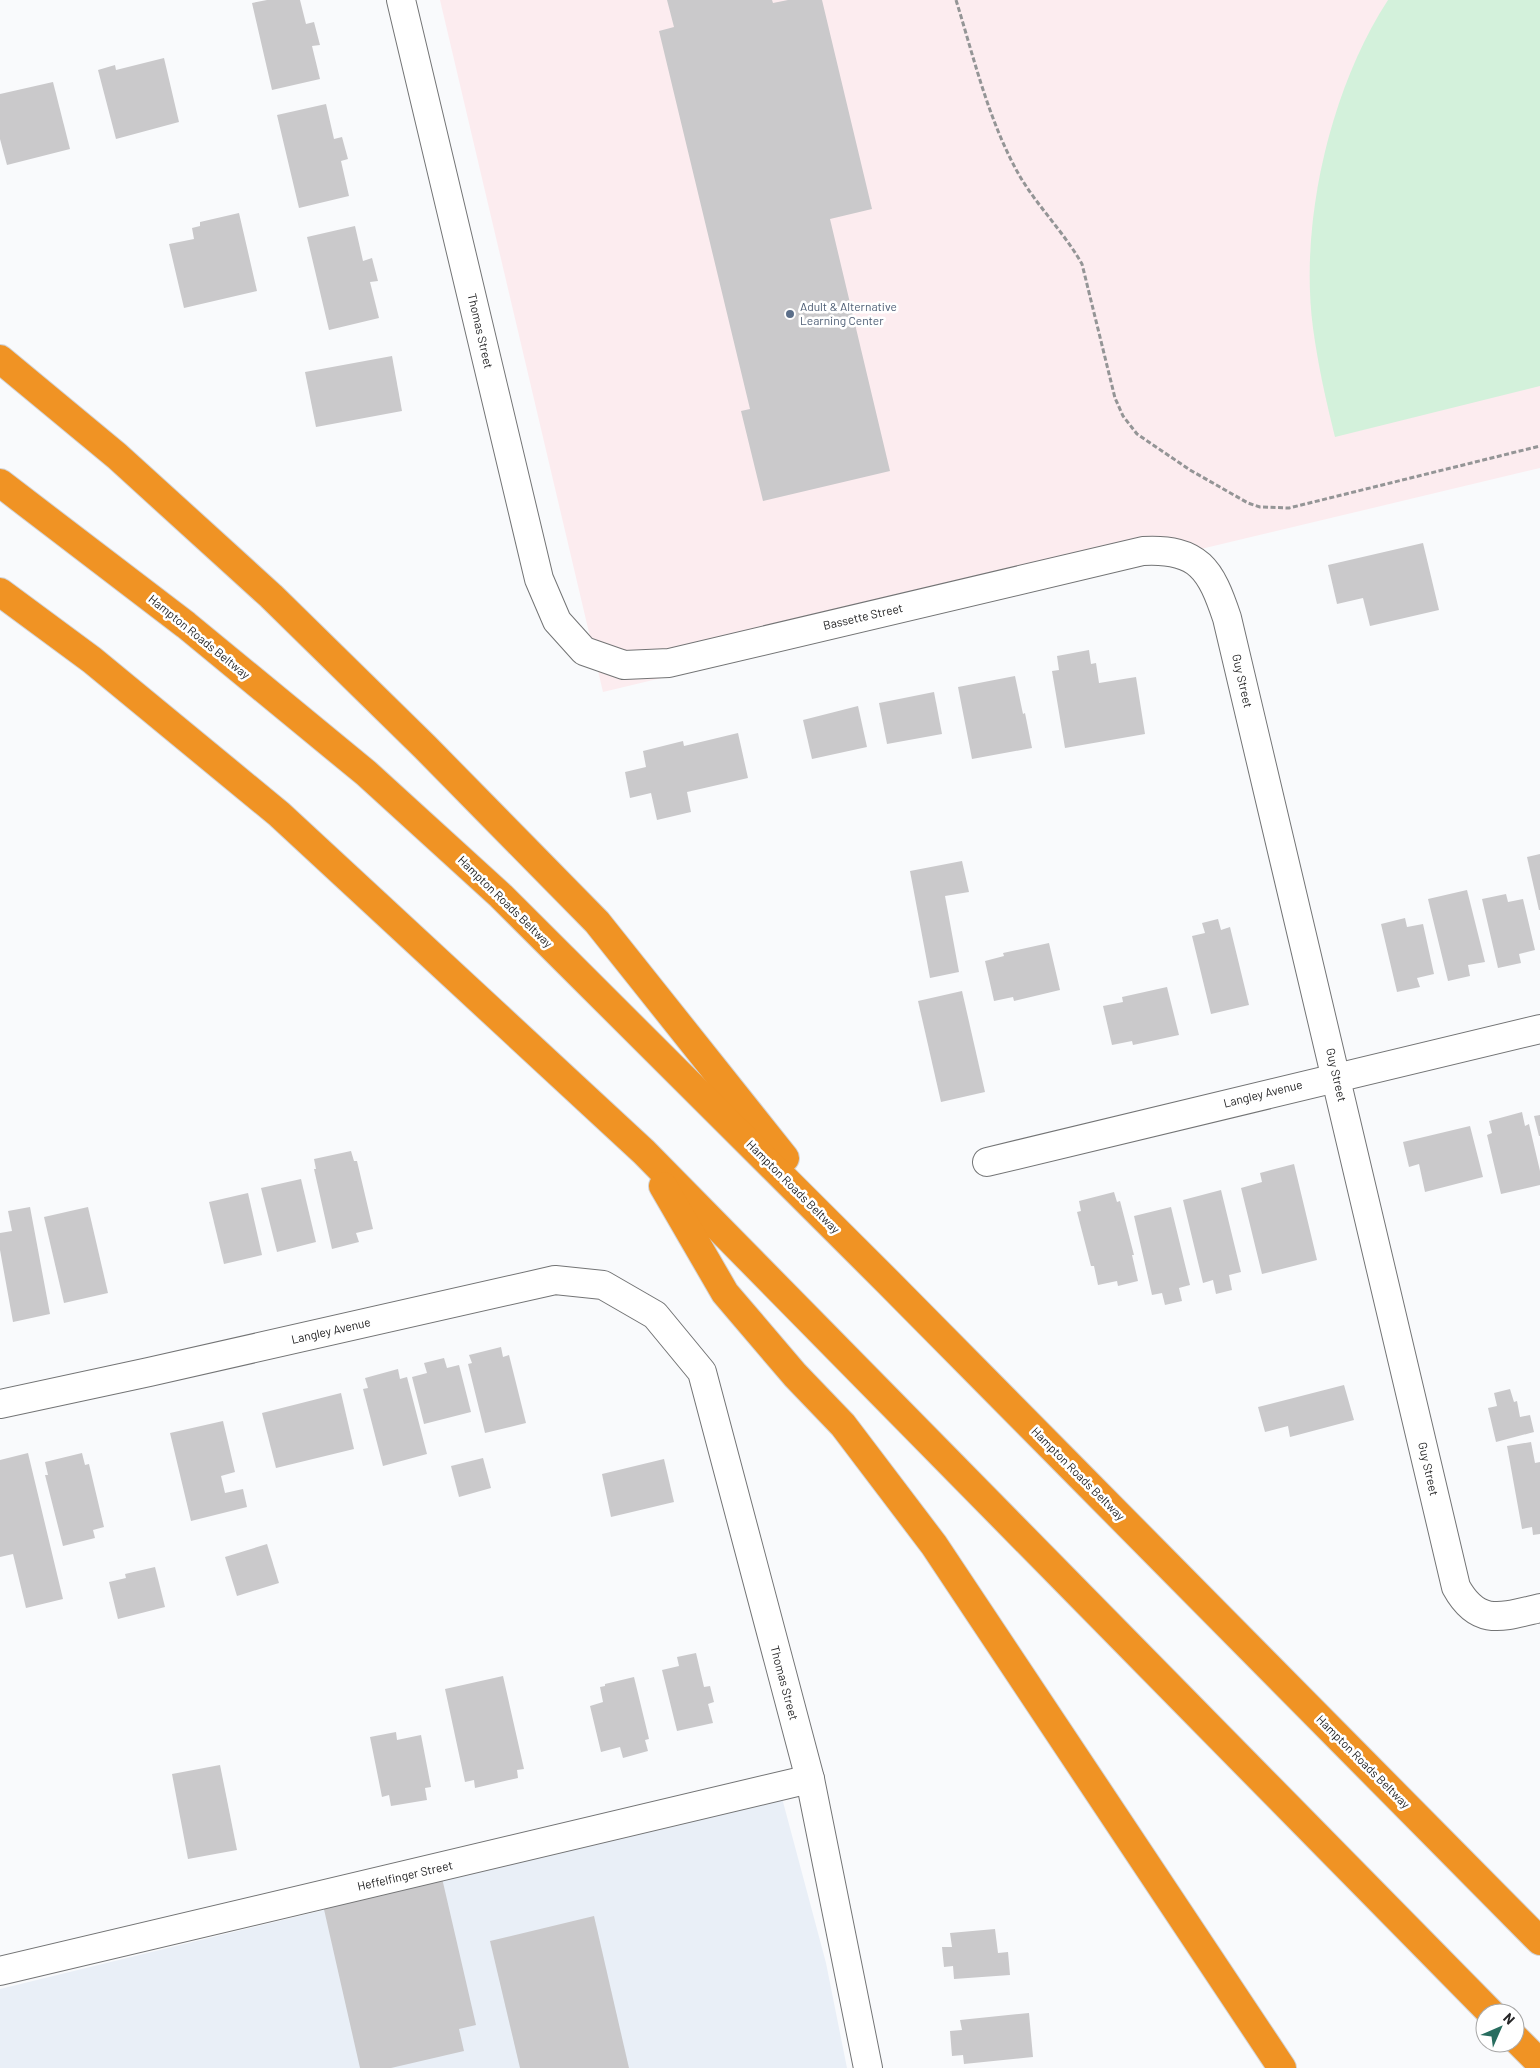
<svg xmlns="http://www.w3.org/2000/svg" width="1540" height="2068" font-family="Barlow,sans-serif">
	<rect width="100%" height="100%" fill="#f9fafc"/>
	<!-- built -->
	<polygon fill="#e9eff7" points="782,1798 826,1963 847,2068 0,2068 0,1989"/>
	<!-- education -->
	<polygon fill="#fcecef" points="440,0 1540,0 1540,468 603,692"/>
	<!-- green -->
	<path fill="#d3f1db" d="M1388,0H1540V386L1335,437C1326,401 1318,365 1313,328C1299,223 1330,89 1388,0Z"/>
	<!-- building -->
	<g fill="#cac9cb">
		<polygon points="267,0 300,0 306,24 314,22 320,45 312,46 320,79 272,90 252,3"/>
		<polygon points="667,0 772,0 773,3 788,0 822,0 872,209 830,219 890,471 763,501 741,411 750,409 659,31 674,27"/>
		<polygon points="164,58 179,122 116,139 98,70 115,65 116,70"/>
		<polygon points="53,82 70,149 7,165 0,139 0,94"/>
		<polygon points="326,104 334,139 342,137 348,159 341,161 349,196 299,208 277,115"/>
		<polygon points="239,213 257,291 184,308 169,244 194,239 192,228 200,226 200,222"/>
		<polygon points="355,226 363,261 372,258 378,281 370,282 379,318 329,330 307,237"/>
		<polygon points="392,356 402,411 316,427 305,372"/>
		<polygon points="1423,543 1439,610 1370,626 1363,598 1337,604 1328,565"/>
		<polygon points="1089,650 1091,664 1096,663 1099,683 1136,677 1145,734 1065,748 1052,671 1059,670 1057,656"/>
		<polygon points="1015,676 1023,714 1025,713 1032,748 972,759 958,687"/>
		<polygon points="934,692 942,734 887,744 879,703"/>
		<polygon points="858,706 867,747 812,759 803,720"/>
		<polygon points="738,733 748,778 687,792 691,812 657,820 651,793 630,798 625,772 646,767 643,751 683,741 684,746"/>
		<polygon points="1540,854 1540,910 1539,910 1527,857"/>
		<polygon points="962,861 969,892 945,896 959,972 930,978 910,871"/>
		<polygon points="1467,890 1485,962 1468,965 1470,976 1448,981 1428,899"/>
		<polygon points="1506,894 1508,902 1523,899 1535,950 1519,954 1521,963 1498,968 1482,899"/>
		<polygon points="1405,918 1407,927 1423,924 1434,974 1417,978 1420,987 1397,992 1381,924"/>
		<polygon points="1218,919 1221,930 1230,927 1249,1005 1211,1014 1192,936 1205,933 1202,923"/>
		<polygon points="1049,943 1060,990 1014,1001 1013,997 994,1001 985,961 1004,956 1003,953"/>
		<polygon points="1167,987 1179,1035 1133,1045 1132,1041 1112,1045 1103,1006 1123,1002 1122,997"/>
		<polygon points="962,991 985,1092 941,1102 918,1001"/>
		<polygon points="1522,1112 1525,1126 1529,1124 1540,1171 1540,1185 1501,1194 1487,1135 1492,1133 1489,1121"/>
		<polygon points="1540,1115 1540,1136 1539,1136 1534,1116"/>
		<polygon points="1470,1126 1483,1177 1425,1192 1419,1164 1409,1167 1403,1142"/>
		<polygon points="351,1151 354,1161 357,1161 373,1229 356,1233 359,1242 332,1249 314,1169 316,1169 314,1159"/>
		<polygon points="1294,1164 1317,1260 1262,1274 1241,1188 1262,1182 1260,1173"/>
		<polygon points="301,1179 316,1242 277,1252 261,1188"/>
		<polygon points="1221,1190 1241,1272 1229,1275 1232,1290 1216,1294 1213,1280 1203,1283 1183,1200"/>
		<polygon points="1114,1192 1117,1202 1120,1201 1134,1255 1132,1255 1138,1281 1118,1286 1117,1281 1098,1285 1094,1266 1091,1266 1077,1212 1081,1211 1079,1201"/>
		<polygon points="248,1193 262,1255 224,1264 209,1202"/>
		<polygon points="30,1207 50,1314 13,1322 0,1250 0,1233 12,1231 8,1211"/>
		<polygon points="88,1207 108,1293 64,1303 44,1217"/>
		<polygon points="1171,1207 1190,1285 1179,1288 1182,1301 1165,1305 1162,1293 1152,1295 1134,1216"/>
		<polygon points="501,1347 503,1357 509,1355 526,1423 485,1433 468,1364 472,1363 469,1355"/>
		<polygon points="444,1358 447,1368 459,1365 471,1412 424,1424 412,1377 427,1373 424,1363"/>
		<polygon points="398,1369 400,1379 407,1377 427,1454 383,1466 363,1389 368,1388 365,1378"/>
		<polygon points="1344,1385 1354,1420 1290,1437 1288,1426 1265,1432 1258,1407"/>
		<polygon points="1510,1389 1514,1402 1517,1401 1520,1417 1530,1415 1534,1432 1496,1442 1488,1408 1497,1406 1494,1393"/>
		<polygon points="341,1393 354,1449 276,1468 262,1413"/>
		<polygon points="223,1421 235,1472 221,1476 225,1493 243,1489 247,1507 191,1521 170,1433"/>
		<polygon points="1531,1442 1535,1463 1540,1462 1540,1534 1533,1535 1532,1527 1522,1529 1507,1446"/>
		<polygon points="28,1453 63,1599 26,1608 13,1554 0,1557 0,1460"/>
		<polygon points="82,1453 85,1465 89,1464 104,1527 93,1530 95,1538 63,1546 45,1475 48,1475 45,1462"/>
		<polygon points="483,1458 491,1488 459,1497 451,1466"/>
		<polygon points="664,1459 674,1502 611,1517 602,1474"/>
		<polygon points="267,1544 279,1583 237,1596 225,1557"/>
		<polygon points="155,1567 165,1607 118,1619 109,1582 126,1578 125,1574"/>
		<polygon points="696,1653 704,1687 710,1686 714,1702 708,1704 713,1723 677,1731 662,1670 679,1666 677,1657"/>
		<polygon points="503,1676 524,1769 517,1770 518,1778 475,1788 474,1780 465,1782 445,1689"/>
		<polygon points="634,1677 649,1739 645,1740 648,1751 623,1758 620,1747 601,1752 590,1706 603,1702 600,1687 605,1686 605,1684"/>
		<polygon points="396,1732 397,1740 421,1735 431,1787 425,1788 427,1800 391,1806 389,1795 382,1797 370,1737"/>
		<polygon points="220,1765 237,1850 188,1859 172,1774"/>
		<polygon points="442,1878 476,2025 459,2029 464,2051 391,2068 360,2068 323,1905"/>
		<polygon points="594,1916 629,2068 520,2068 490,1941"/>
		<polygon points="995,1929 998,1953 1008,1952 1010,1975 954,1979 953,1966 944,1967 942,1947 952,1947 950,1933"/>
		<polygon points="1029,2013 1033,2057 964,2064 963,2055 952,2056 950,2031 962,2030 960,2020"/>
	</g>
	<g fill="none" stroke-linecap="round" stroke-linejoin="round">
		<!-- minor casing -->
		<g stroke="#737475" stroke-width="30">
			<g id="minor">
				<path d="M401,0L539,579L557,621L584,651L624,665L669,663L1143,551C1199,548 1211,570 1227,618L1456,1587C1478,1627 1502,1617 1540,1608"/>
				<polyline points="987,1162 1540,1029"/>
				<polyline points="0,1404 149,1372 555,1280 603,1285 655,1315 702,1372 810,1779 868,2068"/>
				<polyline points="0,1971 810,1779"/>
			</g>
		</g>
		<!-- motorway casing -->
		<g stroke="#d3d3d4" stroke-width="30">
			<g id="motorway">
				<polyline points="0,359 117,456 271,596 425,747 597,922 785,1158"/>
				<polyline points="0,483 186,625 366,773 501,896 887,1281 1540,1941"/>
				<polyline points="0,592 92,660 279,814 644,1152 1491,2013"/>
				<polyline points="663,1186 725,1293 795,1375 843,1425 934,1545 1282,2068"/>
				<polyline points="1515,2038 1540,2063"/>
			</g>
		</g>
		<!-- path -->
		<path stroke="#949596" stroke-width="3" stroke-dasharray="5 2.5" stroke-linecap="butt" d="M956,0C974,58 988,119 1018,173C1036,205 1064,232 1082,264L1115,398L1123,416L1137,434L1190,470L1248,503L1260,507L1289,508L1540,446"/>
		<!-- minor -->
		<use href="#minor" stroke="#fff" stroke-width="28"/>
		<!-- motorway -->
		<use href="#motorway" stroke="#f09324" stroke-width="28"/>
	</g>
	<!-- markers -->
	<circle fill="#5c6f8a" stroke="#fff" stroke-width="2" cx="790" cy="314" r="5"/>
	<g text-anchor="middle" stroke-width="5" stroke-linejoin="round" paint-order="stroke">
		<!-- service labels -->
		<g font-size="12" fill="#4e5e75" stroke="#fff" text-anchor="start">
			<text x="800" y="311">Adult &amp; Alternative<tspan x="800" dy="14">Learning Center</tspan></text>
		</g>
		<!-- street labels -->
		<g font-size="12" fill="#252526" stroke="#fff">
			<text transform="translate(480 331) rotate(77)" y="4">Thomas Street</text>
			<text transform="translate(863 617) rotate(-13)" y="4">Bassette Street</text>
			<text transform="translate(199 637) rotate(39)" y="4">Hampton Roads Beltway</text>
			<text transform="translate(1242 681) rotate(77)" y="4">Guy Street</text>
			<text transform="translate(505 902) rotate(44)" y="4">Hampton Roads Beltway</text>
			<text transform="translate(1336 1075) rotate(77)" y="4">Guy Street</text>
			<text transform="translate(1263 1094) rotate(-14)" y="4">Langley Avenue</text>
			<text transform="translate(793 1187) rotate(45)" y="4">Hampton Roads Beltway</text>
			<text transform="translate(331 1331) rotate(-13)" y="4">Langley Avenue</text>
			<text transform="translate(1428 1469) rotate(77)" y="4">Guy Street</text>
			<text transform="translate(1078 1474) rotate(45)" y="4">Hampton Roads Beltway</text>
			<text transform="translate(784 1683) rotate(75)" y="4">Thomas Street</text>
			<text transform="translate(1363 1762) rotate(45)" y="4">Hampton Roads Beltway</text>
			<text transform="translate(405 1876) rotate(-13)" y="4">Heffelfinger Street</text>
		</g>
	</g>
	<!-- north arrow -->
	<g transform="translate(1500 2028) rotate(45)"><circle r="24" fill="#ffffff" stroke="#a8a8a8"/>
	<path d="M0-4L9 19L0 12L-9 19Z" fill="#286d5f"/>
	<text y="-8" font-size="14" font-weight="bold" text-anchor="middle" fill="#252526">N</text>
	</g>
</svg>
